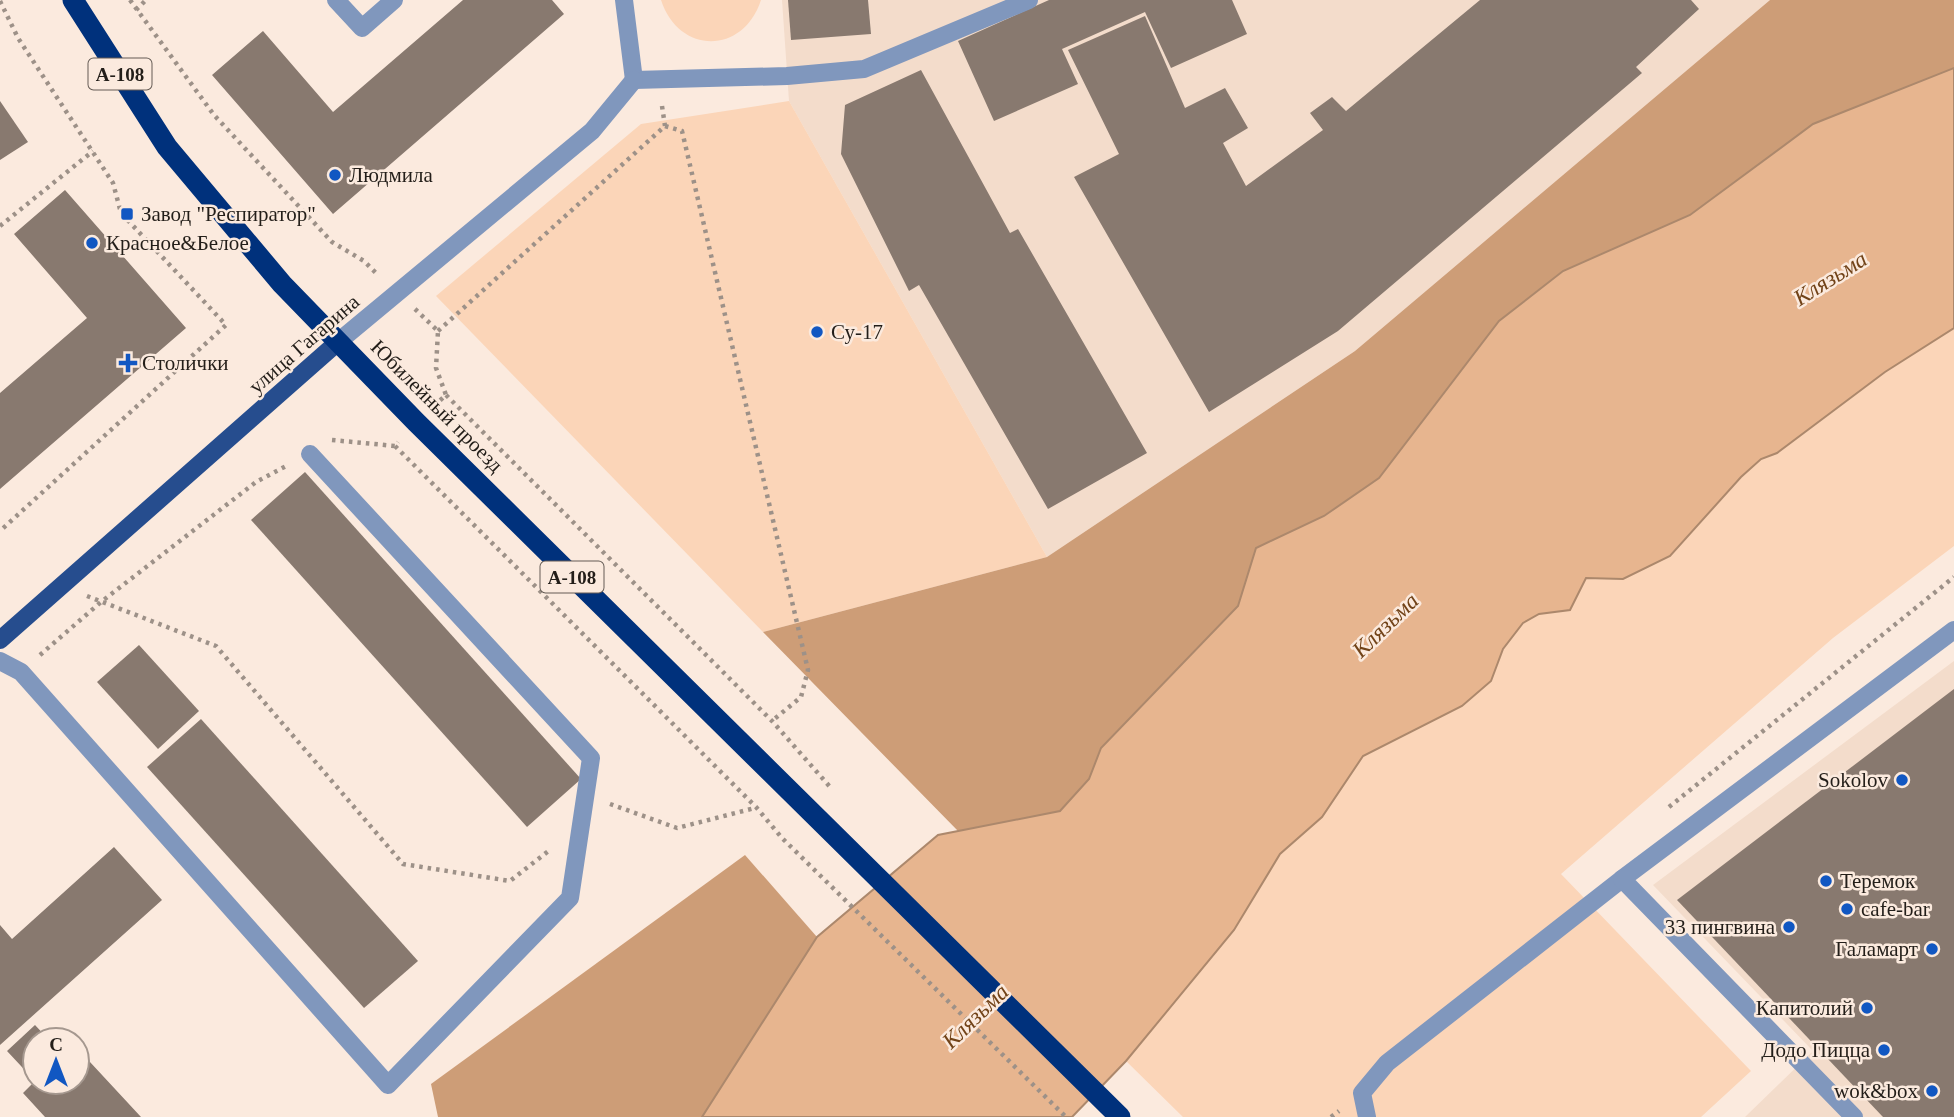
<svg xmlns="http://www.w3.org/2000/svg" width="1954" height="1117" font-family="Georgia,serif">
	<rect width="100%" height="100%" fill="#fbeade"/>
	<!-- built -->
	<g fill="#f3dccb">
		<polygon points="782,0 1770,0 1355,351 1047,557 789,101"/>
		<polygon points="1954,661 1954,1117 1745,1117 1813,1051 1653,885"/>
	</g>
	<!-- green -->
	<g fill="#fbd5b8">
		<path d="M661,0H761C743,55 679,55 661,0Z"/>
		<polygon points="789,101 1047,557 763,632 436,296 641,124"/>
		<polygon points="1954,328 1954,546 1833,638 1561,874 1751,1071 1701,1117 1183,1117 1126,1061 1234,930 1280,854 1322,817 1363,756 1462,706 1491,681 1503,649 1523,623 1539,614 1570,610 1586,578 1623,579 1670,556 1742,477 1761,459 1777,453 1885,372"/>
	</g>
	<!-- forest -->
	<g fill="#cd9d77">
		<polygon points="1770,0 1954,0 1954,68 1813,124 1690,215 1563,271 1499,321 1379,478 1324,516 1256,548 1238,606 1101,748 1089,779 1060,811 958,831 763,632 1047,557 1355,351"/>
		<polygon points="745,855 817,937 702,1117 438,1117 431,1084"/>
	</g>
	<!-- water -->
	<polygon fill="#e7b58f" stroke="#ac886c" stroke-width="2" points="1954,68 1954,328 1885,372 1777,453 1761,459 1741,477 1670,556 1623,579 1586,578 1570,610 1539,614 1523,623 1503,649 1491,681 1462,706 1363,756 1322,817 1280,854 1234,930 1126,1061 1072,1117 702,1117 817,937 938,835 1060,811 1089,779 1101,748 1238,606 1256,548 1324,516 1379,478 1499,321 1563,271 1690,215 1813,124"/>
	<!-- building -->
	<g fill="#88796f">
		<polygon points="463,0 552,0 564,14 333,214 212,75 263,31 333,112"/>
		<polygon points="788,0 868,0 871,34 791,40"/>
		<polygon points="1049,0 1232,0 1247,34 1171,68 1145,12 1062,49 1078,84 994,121 958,41"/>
		<polygon points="1480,0 1691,0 1699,9 1636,67 1642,73 1338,331 1209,412 1074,177 1119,154 1068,50 1145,16 1185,108 1225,88 1248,128 1223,143 1246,186 1323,130 1310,113 1332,97 1346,111"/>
		<polygon points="921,70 1010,233 1018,229 1147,453 1048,509 919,285 909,291 841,154 845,105"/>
		<polygon points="0,101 28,142 0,160"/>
		<polygon points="65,190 186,328 0,489 0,393 87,318 14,234"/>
		<polygon points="305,472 581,779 527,827 251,520"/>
		<polygon points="139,645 199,711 158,749 97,682"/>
		<polygon points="1954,689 1954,1117 1883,1117 1677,900"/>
		<polygon points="201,719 418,961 364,1008 147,767"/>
		<polygon points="114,847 162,900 0,1045 0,925 12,939"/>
		<polygon points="35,1025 49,1040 35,1040 35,1081 7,1051"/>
		<polygon points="77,1048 141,1117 45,1117 23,1093 34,1082 77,1082"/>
	</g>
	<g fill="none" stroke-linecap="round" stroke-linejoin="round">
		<!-- path -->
		<g stroke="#9d9188" stroke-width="4.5" stroke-dasharray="3.5 5" stroke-linecap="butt">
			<polyline points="130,0 214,115 332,242 364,261 378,275"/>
			<polyline points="0,1 18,38 113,183 121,213 226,325 0,531"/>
			<polyline points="136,10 146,0"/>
			<polyline points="662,106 665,126"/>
			<polyline points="665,126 682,131 808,670 801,697 772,721"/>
			<polyline points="0,226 93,151"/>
			<polyline points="415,309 438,331 436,368 446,395 436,404"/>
			<polyline points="438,331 665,126"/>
			<polyline points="446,395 772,721 831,788"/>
			<polyline points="332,440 395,446 398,442"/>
			<polyline points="395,446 756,807 782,838 1066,1117"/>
			<polyline points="87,596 216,646 403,864 510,881 551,849"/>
			<polyline points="40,655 101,602 256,482 288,465"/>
			<polyline points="610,804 677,828 755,808"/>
			<polyline points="1669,807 1954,577"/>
			<polyline points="1331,1117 1339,1111"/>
		</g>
		<!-- minor -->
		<g stroke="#8097bd" stroke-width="18">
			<polyline points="336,0 362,28 394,0"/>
			<polyline points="624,0 634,80"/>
			<polyline points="634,80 787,76 864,69 1029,0"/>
			<polyline points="338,342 592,131 634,80"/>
			<polyline points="0,661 21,672 388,1085 570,898 591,758 310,454"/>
			<polyline points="1367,1117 1362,1093 1387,1063 1622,879"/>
			<polyline points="1854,1117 1622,879 1954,630"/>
		</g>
		<!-- major -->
		<polyline stroke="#264d8e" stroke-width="18" points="0,640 338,342"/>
		<!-- highway -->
		<polyline stroke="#00317c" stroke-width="21" points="73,0 167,147 282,284 416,422 1120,1117"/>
	</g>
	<!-- markers -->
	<g fill="#1157c2" stroke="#fbeade" stroke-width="2.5">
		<circle cx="335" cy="175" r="7"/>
		<rect x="120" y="207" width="14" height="14" rx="3.5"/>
		<circle cx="92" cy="243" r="7"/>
		<circle cx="817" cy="332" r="7"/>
		<path d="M124.5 352.5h7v7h7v7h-7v7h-7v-7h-7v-7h7z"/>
		<circle cx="1902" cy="780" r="7"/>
		<circle cx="1826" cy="881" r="7"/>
		<circle cx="1847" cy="909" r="7"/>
		<circle cx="1789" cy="927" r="7"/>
		<circle cx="1932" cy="949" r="7"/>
		<circle cx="1867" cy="1008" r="7"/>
		<circle cx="1884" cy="1050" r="7"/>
		<circle cx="1932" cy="1091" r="7"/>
	</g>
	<g text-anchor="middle" stroke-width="5" stroke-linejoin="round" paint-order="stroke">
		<!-- shield labels -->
		<g fill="#fbeade" stroke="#645b54" stroke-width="2">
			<rect x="88.5" y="58.5" width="63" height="31" rx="5"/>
			<rect x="540.5" y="561.5" width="63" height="31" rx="5"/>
		</g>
		<g font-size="19" font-weight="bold" fill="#231e19">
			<text x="120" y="81">А-108</text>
			<text x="572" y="584">А-108</text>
		</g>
		<!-- poi labels -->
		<g font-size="21" fill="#231e19" stroke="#fbeade" text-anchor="start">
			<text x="349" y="182">Людмила</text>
			<text x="141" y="221">Завод "Респиратор"</text>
			<text x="106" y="250">Красное&amp;Белое</text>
			<text x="831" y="339">Су-17</text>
			<text x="142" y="370">Столички</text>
			<text x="1888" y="787" text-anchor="end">Sokolov</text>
			<text x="1840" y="888">Теремок</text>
			<text x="1861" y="916">cafe-bar</text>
			<text x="1775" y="934" text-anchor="end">33 пингвина</text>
			<text x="1918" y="956" text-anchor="end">Галамарт</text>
			<text x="1853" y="1015" text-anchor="end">Капитолий</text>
			<text x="1870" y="1057" text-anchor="end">Додо Пицца</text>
			<text x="1918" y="1098" text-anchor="end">wok&amp;box</text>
		</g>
		<!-- street labels -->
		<g font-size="21" fill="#231e19" stroke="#fbeade">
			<text transform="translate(304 344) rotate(-41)" y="7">улица Гагарина</text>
			<text transform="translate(437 406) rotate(45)" y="7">Юбилейный проезд</text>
		</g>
		<!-- water labels -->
		<g font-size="23" font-style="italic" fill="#724318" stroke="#fbeade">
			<text transform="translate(1830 278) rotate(-32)" y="8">Клязьма</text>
			<text transform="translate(1385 625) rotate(-44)" y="8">Клязьма</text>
			<text transform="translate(975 1016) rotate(-44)" y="8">Клязьма</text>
		</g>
	</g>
	<!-- north arrow -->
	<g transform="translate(56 1061)"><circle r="33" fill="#fbeade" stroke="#a5988f" stroke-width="2"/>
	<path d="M0-5L12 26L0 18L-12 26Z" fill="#1157c2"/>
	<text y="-10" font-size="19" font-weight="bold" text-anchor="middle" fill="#231e19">С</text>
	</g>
</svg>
